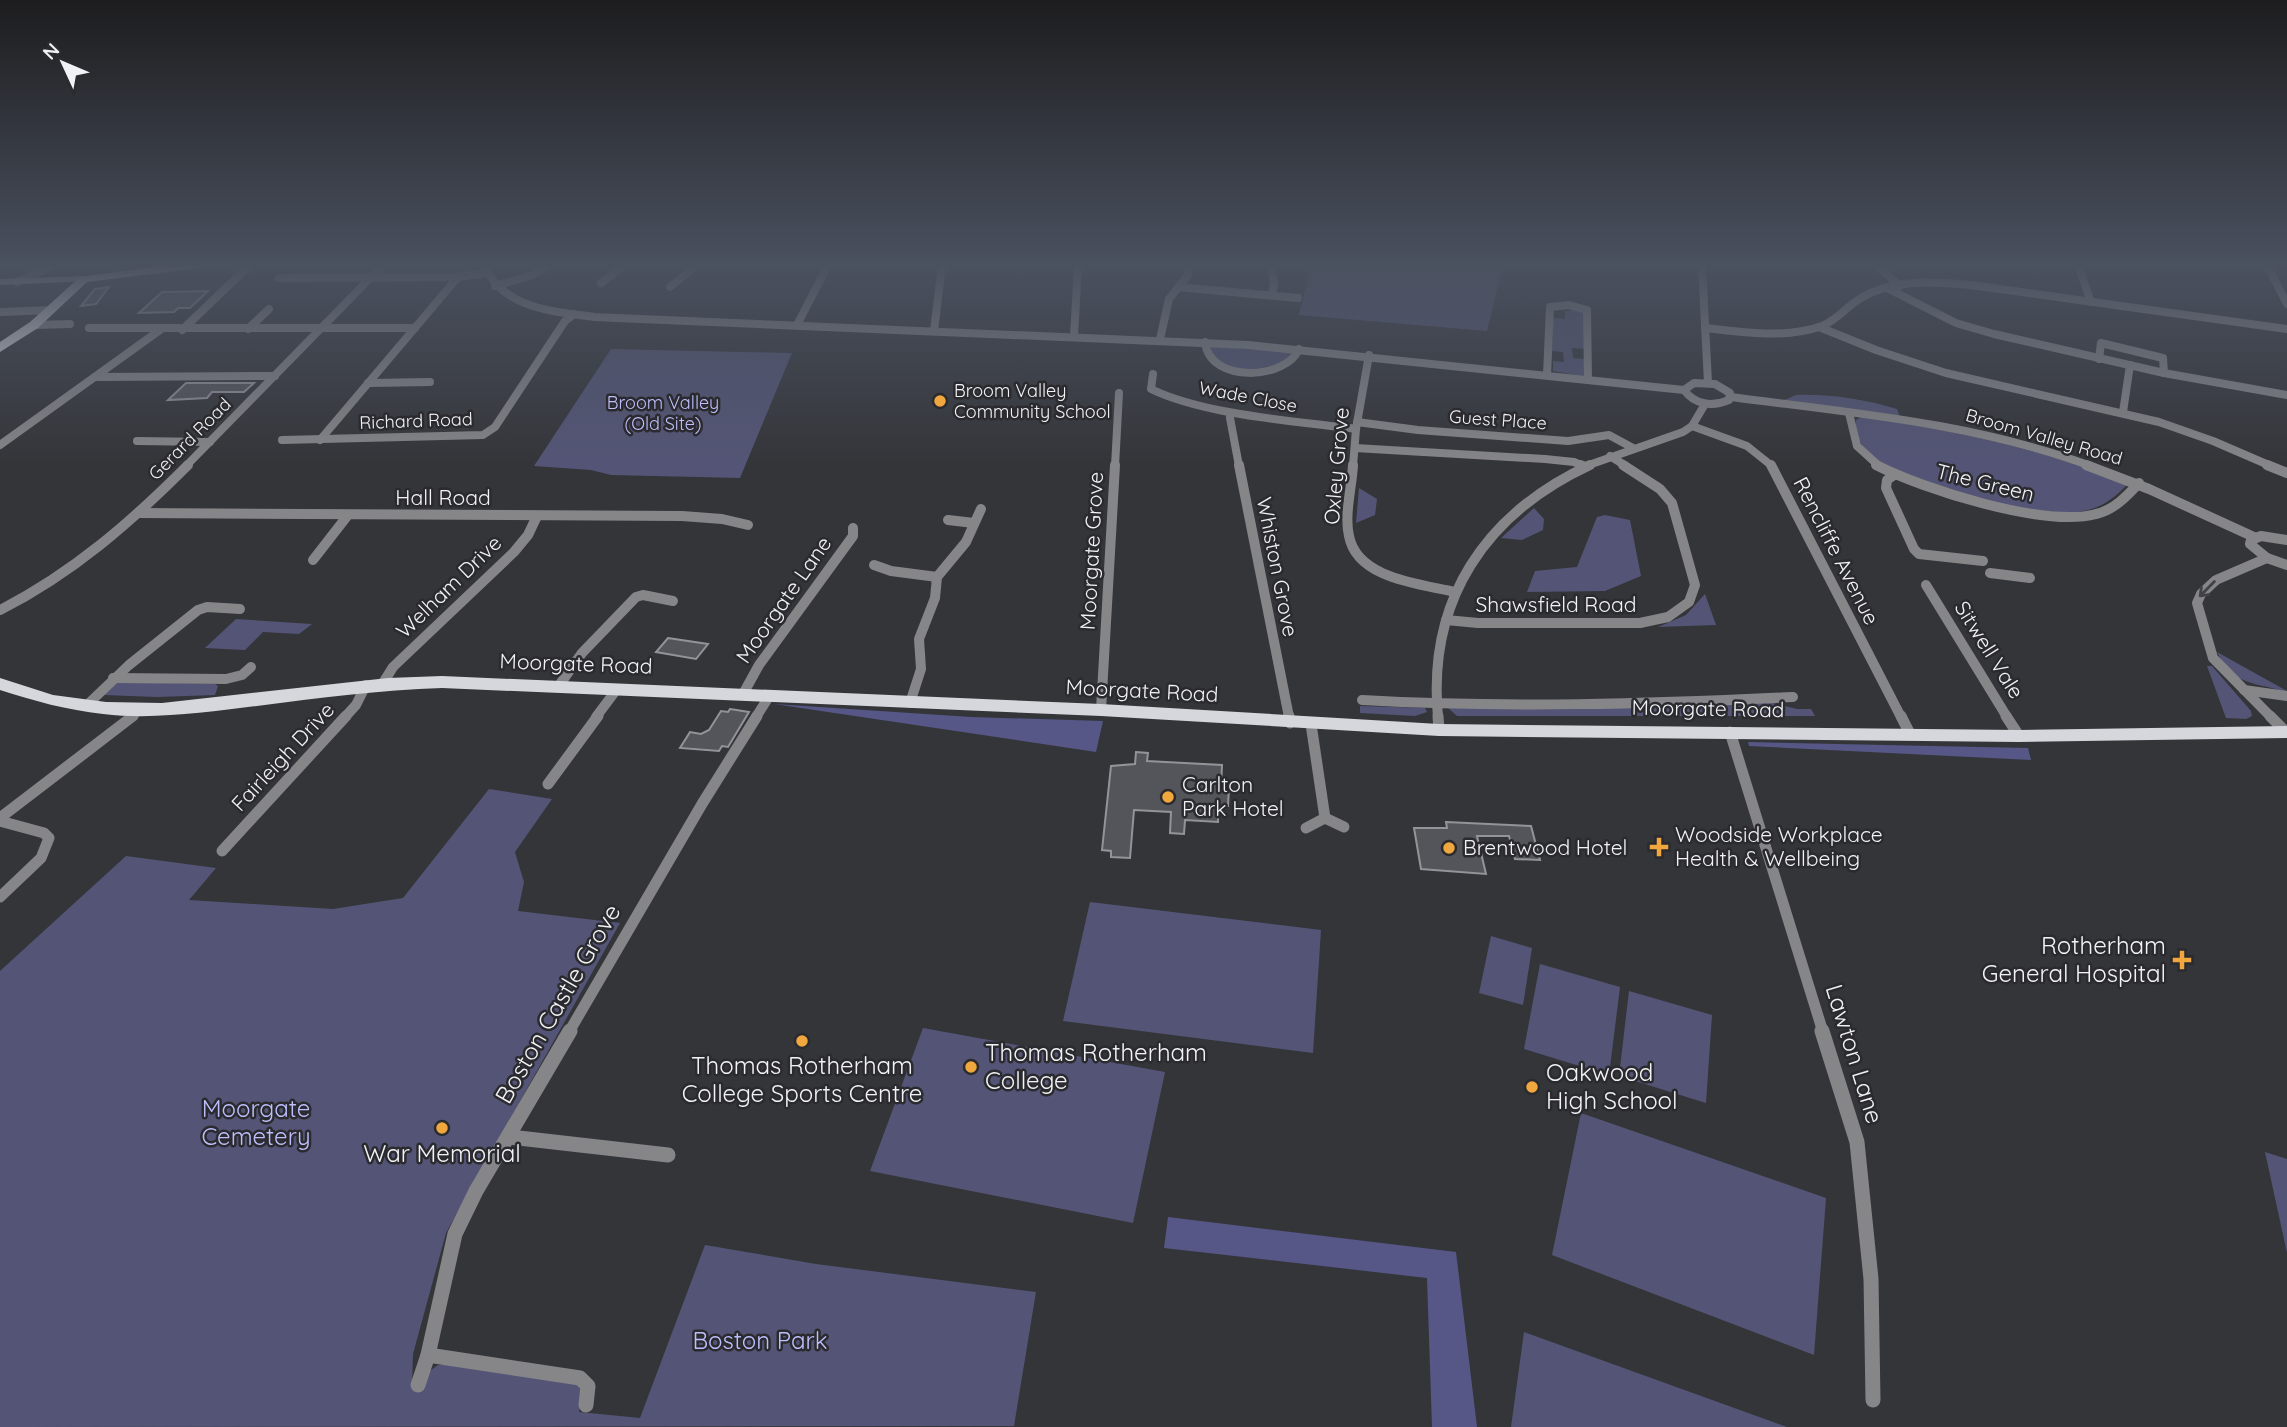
<svg xmlns="http://www.w3.org/2000/svg" width="2287" height="1427" font-family="Quicksand,sans-serif">
	<rect width="100%" height="100%" fill="#343539"/>
	<!-- green -->
	<g fill="#545576">
		<polygon points="1311,265 1503,265 1487,331 1299,315"/>
		<polygon points="1570,308 1584,312 1585,349 1572,348 1573,358 1584,359 1585,375 1582,376 1553,371 1553,361 1564,362 1563,352 1552,351 1553,318 1565,319 1565,311 1570,311"/>
		<path d="M1209,347L1213,346L1292,352L1288,361C1256,370 1242,375 1212,358Z"/>
		<polygon points="611,349 792,353 740,478 611,475 591,470 534,466"/>
		<path d="M1796,395C1831,394 1863,399 1897,409L1900,417L1782,401Z"/>
		<path d="M1861,417C1953,430 2041,448 2128,484C2114,498 2102,508 2083,511C2039,519 1900,485 1868,454C1860,446 1855,431 1856,420Z"/>
		<polygon points="1359,488 1377,499 1375,515 1356,523"/>
		<polygon points="1534,508 1544,519 1543,530 1522,540 1501,538"/>
		<polygon points="1605,515 1630,520 1641,576 1605,591 1527,592 1535,571 1577,567 1597,517"/>
		<polygon points="1705,594 1716,625 1658,627 1686,615"/>
		<polygon points="236,619 312,624 299,634 263,632 245,650 205,648"/>
		<path d="M2217,652L2287,691V693C2256,681 2235,688 2217,652Z"/>
		<polygon points="2207,666 2212,666 2251,711 2252,716 2246,719 2226,718"/>
		<polygon points="118,682 215,684 218,686 215,695 157,697 104,695"/>
		<polygon points="1769,702 1797,709 1811,709 1815,716 1457,716 1448,708 1639,708"/>
		<polygon points="1360,706 1425,708 1427,712 1415,716 1360,713"/>
		<polygon points="489,789 552,799 515,852 524,882 518,911 620,923 446,1233 413,1354 412,1384 438,1365 449,1364 575,1383 583,1392 579,1412 640,1418 705,1245 816,1264 1036,1292 1014,1426 0,1427 0,971 126,856 216,868 189,900 333,909 403,898"/>
		<polygon points="1090,902 1321,930 1313,1053 1063,1021"/>
		<polygon points="1491,936 1532,948 1523,1005 1479,993"/>
		<polygon points="1540,964 1620,987 1609,1075 1524,1049"/>
		<polygon points="1629,991 1712,1015 1706,1103 1619,1076"/>
		<polygon points="923,1028 1165,1072 1133,1223 870,1171"/>
		<polygon points="1581,1113 1826,1198 1814,1355 1552,1255"/>
		<polygon points="2265,1152 2287,1159 2287,1253"/>
		<polygon points="1524,1332 1787,1427 1511,1427"/>
	</g>
	<!-- forest -->
	<g fill="#565787">
		<polygon points="774,704 971,717 1103,721 1096,752"/>
		<polygon points="1748,742 2028,748 2031,760 1749,746"/>
		<polygon points="1168,1217 1456,1252 1477,1427 1432,1427 1427,1278 1164,1248"/>
	</g>
	<!-- building -->
	<g fill="#54555a" stroke="#939399" stroke-width="2">
		<polygon points="109,287 96,304 81,306 95,289"/>
		<polygon points="208,291 190,308 178,308 174,312 139,313 162,292"/>
		<polygon points="186,383 254,383 244,392 212,392 207,398 168,400"/>
		<polygon points="668,638 708,644 696,659 656,652"/>
		<polygon points="730,709 749,712 728,747 722,746 719,751 680,748 690,732 701,734 709,730 721,711 728,712"/>
		<polygon points="1136,752 1148,753 1147,761 1222,765 1221,787 1229,787 1228,806 1218,806 1218,822 1185,820 1184,834 1170,833 1171,812 1134,810 1130,858 1111,857 1111,851 1102,850 1111,766 1135,764"/>
		<polygon points="1446,822 1531,826 1540,860 1515,859 1509,836 1477,836 1486,874 1421,869 1414,828 1447,828"/>
	</g>
	<g fill="none" stroke-linecap="round" stroke-linejoin="round">
		<!-- street-far3 -->
		<g stroke="#868689" stroke-width="8">
			<path d="M484,265C503,309 552,311 594,317L1248,345L1684,390"/>
			<polyline points="1271,265 1274,284 1272,295"/>
			<polyline points="1702,265 1708,383"/>
			<polyline points="1876,265 1900,286"/>
			<polyline points="2078,265 2091,302"/>
			<polyline points="2267,265 2287,304"/>
			<polyline points="279,278 458,277 486,273"/>
			<polyline points="17,282 54,265"/>
			<polyline points="601,283 624,265"/>
			<polyline points="495,286 532,275 549,265"/>
			<polyline points="670,287 697,265"/>
			<polyline points="1178,287 1298,298"/>
			<polyline points="1887,288 1956,323 1994,334 2164,373 2287,395"/>
			<polyline points="0,312 50,310"/>
			<polyline points="34,325 70,324"/>
			<polyline points="797,325 828,265"/>
			<polyline points="1819,327 1876,350 1946,373 2159,422 2213,441 2271,466"/>
			<polyline points="89,328 415,328"/>
			<path d="M1705,328C1743,332 1785,339 1822,326C1837,320 1847,306 1861,298C1894,278 1935,282 1971,285L2287,329"/>
			<polyline points="248,329 269,309"/>
			<polyline points="182,330 250,265"/>
			<polyline points="934,331 942,265"/>
			<polyline points="1074,336 1078,265"/>
			<polyline points="1160,339 1169,299 1188,275 1187,265"/>
			<path d="M1205,342C1210,385 1287,379 1299,349"/>
			<polyline points="2099,359 2101,343 2163,358 2164,373"/>
			<path d="M1153,374L1151,389C1204,415 1296,421 1356,429"/>
			<polyline points="1547,375 1550,307 1569,305 1587,310 1588,379"/>
			<polyline points="95,377 275,376"/>
			<polyline points="368,383 430,382"/>
			<path d="M1694,383L1715,384L1730,393L1729,400C1712,407 1695,405 1684,390Z"/>
			<path d="M1731,397C1853,413 1974,423 2091,466"/>
			<polyline points="2123,412 2130,365"/>
			<polyline points="1849,413 1857,446 1879,466"/>
			<polyline points="1230,418 1239,466"/>
			<polyline points="1357,422 1418,430 1568,441 1609,435 1633,448"/>
			<polyline points="1692,426 1747,446 1772,466"/>
			<polyline points="282,440 483,435 495,427 565,321 574,314"/>
			<polyline points="320,440 458,277"/>
			<polyline points="137,441 210,442"/>
			<polyline points="0,445 160,330"/>
			<polyline points="1355,448 1545,459 1574,462 1583,466"/>
			<polyline points="1610,456 1626,466"/>
			<polyline points="186,466 383,265"/>
			<polyline points="1115,466 1119,393"/>
			<polyline points="1353,466 1356,429 1369,355"/>
			<polyline points="1586,466 1683,432 1692,426 1705,404"/>
		</g>
		<!-- street-far2 -->
		<g stroke="#868689" stroke-width="10">
			<polyline points="1239,465 1289,717"/>
			<path d="M1353,465C1352,486 1344,515 1349,536C1357,579 1421,584 1455,592"/>
			<polyline points="1580,465 1585,467"/>
			<polyline points="1771,465 1901,717"/>
			<path d="M1876,465C1923,489 2044,528 2096,514C2114,510 2127,496 2139,483"/>
			<polyline points="2086,465 2149,489 2254,537"/>
			<polyline points="2267,465 2287,473"/>
			<polyline points="1894,475 1887,480 1886,488 1914,549 1919,554 1983,561"/>
			<polyline points="138,513 682,516 722,519 748,525"/>
			<polyline points="948,520 974,523"/>
			<polyline points="2287,540 2261,536 2251,540 2250,544 2267,558 2287,565"/>
			<polyline points="2267,558 2216,580 2201,594 2197,603 2213,658 2271,717"/>
			<polyline points="313,560 348,515"/>
			<polyline points="874,565 891,571 937,577"/>
			<polyline points="1990,573 2030,578"/>
			<polyline points="1926,585 2007,717"/>
			<path d="M0,610C73,573 131,522 188,465"/>
			<polyline points="1446,620 1478,623 1640,623 1668,617 1689,602 1695,585 1672,503 1660,489 1623,465"/>
			<polyline points="113,678 226,679 242,675 251,667"/>
			<polyline points="383,683 393,667 514,552 528,535 537,516"/>
			<polyline points="558,687 582,653 636,597 643,595 673,601"/>
			<polyline points="2244,690 2287,696"/>
			<polyline points="743,694 759,665 853,536 853,528"/>
			<path d="M1362,700C1505,708 1650,704 1793,697"/>
			<polyline points="910,703 921,669 919,639 935,598 937,577 966,542 981,509"/>
			<polyline points="87,705 129,665 198,610 207,607 240,609"/>
			<polyline points="1101,710 1115,465"/>
			<polyline points="130,717 141,709"/>
			<polyline points="345,717 356,705 366,685"/>
			<polyline points="596,717 617,689"/>
			<polyline points="756,717 770,695"/>
			<path d="M1438,717C1427,600 1485,514 1590,465"/>
		</g>
		<!-- street-far1 -->
		<g stroke="#868689" stroke-width="11">
			<polyline points="1289,716 1290,723"/>
			<polyline points="1438,716 1439,730"/>
			<polyline points="1901,716 1910,734"/>
			<polyline points="2006,716 2019,736"/>
			<polyline points="2270,716 2286,732"/>
			<polyline points="1311,724 1325,818"/>
			<polyline points="1730,732 1823,1032"/>
			<polyline points="548,784 598,716"/>
			<polyline points="0,818 133,716"/>
			<polyline points="0,821 44,833 49,838 41,858 0,897"/>
			<polyline points="1306,828 1325,818 1344,827"/>
			<polyline points="222,851 346,716"/>
			<polyline points="569,1032 702,804 757,716"/>
		</g>
		<!-- street -->
		<g stroke="#868689" stroke-width="15">
			<polyline points="1822,1031 1857,1142 1871,1279 1873,1400"/>
			<polyline points="510,1137 668,1155"/>
			<polyline points="428,1355 580,1378 588,1386 586,1405"/>
			<polyline points="418,1385 428,1355 455,1234 476,1191 570,1031"/>
		</g>
		<!-- secondary -->
		<polygon fill="#b3b4b8" fill-rule="evenodd" points="84,276 87,277 87,281 0,285 0,279"/>
		<!-- primary -->
		<g fill="#d6d7dc" fill-rule="evenodd">
			<polygon points="167,265 203,265 198,268 87,282 38,328 0,352 0,342 30,322 80,277"/>
			<path d="M442,676L1101,704L1439,724L2019,730L2287,726V738L2019,742L1439,736L1101,716L442,688C380,690 319,698 257,706C207,712 154,720 103,714C67,710 34,701 0,690V678L53,695L106,702L162,703L388,678Z"/>
		</g>
	</g>
	<!-- one-way arrows -->
	<defs><path id="oneway-shaft" d="M-6 0H5M1.5-3L5.5 0L1.5 3" fill="none" stroke-width="1.6" stroke-linecap="round" stroke-linejoin="round" transform="scale(1.75)"/></defs>
	<use stroke="#414146" href="#oneway-shaft" transform="translate(2207 589) rotate(135)"/>
	<!-- sky -->
	<linearGradient id="sky" x2="0" y2="1"><stop stop-color="#1d1d1f"/><stop offset="0.57" stop-color="#4a515f"/><stop offset="1" stop-color="#4a515f" stop-opacity="0"/></linearGradient>
	<rect width="2287" height="465" fill="url(#sky)"/>
	<!-- markers -->
	<g fill="#efa73e" stroke="#2a2a2f" stroke-width="2.5">
		<circle cx="940" cy="401" r="7"/>
		<circle cx="1168" cy="797" r="7"/>
		<path d="M1655.5 836.5h7v7h7v7h-7v7h-7v-7h-7v-7h7z"/>
		<circle cx="1449" cy="848" r="7"/>
		<path d="M2178.5 949.5h7v7h7v7h-7v7h-7v-7h-7v-7h7z"/>
		<circle cx="802" cy="1041" r="7"/>
		<circle cx="971" cy="1067" r="7"/>
		<circle cx="1532" cy="1087" r="7"/>
		<circle cx="442" cy="1128" r="7"/>
	</g>
	<g text-anchor="middle" stroke-width="5" stroke-linejoin="round" paint-order="stroke">
		<!-- far-poi labels -->
		<g font-size="18" fill="#f1f2f5" stroke="#2a2a2f" text-anchor="start">
			<text x="954" y="397">Broom Valley<tspan x="954" dy="21">Community School</tspan></text>
		</g>
		<!-- far-street labels -->
		<g font-size="18" fill="#f1f2f5" stroke="#2a2a2f">
			<text transform="translate(1248 397) rotate(11)" y="6">Wade Close</text>
			<text transform="translate(1498 420) rotate(4)" y="6">Guest Place</text>
			<text transform="translate(416 421) rotate(-2)" y="6">Richard Road</text>
			<text transform="translate(2044 437) rotate(16)" y="6">Broom Valley Road</text>
			<text transform="translate(190 439) rotate(-45)" y="6">Gerard Road</text>
		</g>
		<!-- far-park labels -->
		<g font-size="18" fill="#bcbffc" stroke="#2a2a2f">
			<text x="663" y="409">Broom Valley<tspan x="663" dy="21">(Old Site)</tspan></text>
		</g>
		<!-- street labels -->
		<g font-size="21" fill="#f1f2f5" stroke="#2a2a2f">
			<text transform="translate(1337 466) rotate(-85)" y="7">Oxley Grove</text>
			<text transform="translate(1985 483) rotate(14)" y="7">The Green</text>
			<text x="443" y="505">Hall Road</text>
			<text transform="translate(1092 551) rotate(-87)" y="7">Moorgate Grove</text>
			<text transform="translate(1836 551) rotate(63)" y="7">Rencliffe Avenue</text>
			<text transform="translate(1277 567) rotate(79)" y="7">Whiston Grove</text>
			<text transform="translate(449 587) rotate(-44)" y="7">Welham Drive</text>
			<text transform="translate(784 600) rotate(-55)" y="7">Moorgate Lane</text>
			<text x="1556" y="612">Shawsfield Road</text>
			<text transform="translate(1989 650) rotate(58)" y="7">Sitwell Vale</text>
			<text transform="translate(576 664) rotate(2)" y="7">Moorgate Road</text>
			<text transform="translate(1142 691) rotate(3)" y="7">Moorgate Road</text>
			<text transform="translate(1708 709) rotate(1)" y="7">Moorgate Road</text>
			<text transform="translate(283 757) rotate(-47)" y="7">Fairleigh Drive</text>
		</g>
		<!-- poi labels -->
		<g font-size="21" fill="#f1f2f5" stroke="#2a2a2f" text-anchor="start">
			<text x="1182" y="792">Carlton<tspan x="1182" dy="24">Park Hotel</tspan></text>
			<text x="1675" y="842">Woodside Workplace<tspan x="1675" dy="24">Health &amp; Wellbeing</tspan></text>
			<text x="1463" y="855">Brentwood Hotel</text>
		</g>
		<!-- near-poi labels -->
		<g font-size="24" fill="#f1f2f5" stroke="#2a2a2f" text-anchor="start">
			<text x="2166" y="954" text-anchor="end">Rotherham<tspan x="2166" dy="28">General Hospital</tspan></text>
			<text x="985" y="1061">Thomas Rotherham<tspan x="985" dy="28">College</tspan></text>
			<text x="802" y="1074" text-anchor="middle">Thomas Rotherham<tspan x="802" dy="28">College Sports Centre</tspan></text>
			<text x="1546" y="1081">Oakwood<tspan x="1546" dy="28">High School</tspan></text>
			<text x="442" y="1162" text-anchor="middle">War Memorial</text>
		</g>
		<!-- near-street labels -->
		<g font-size="24" fill="#f1f2f5" stroke="#2a2a2f">
			<text transform="translate(558 1004) rotate(-60)" y="8">Boston Castle Grove</text>
			<text transform="translate(1854 1054) rotate(73)" y="8">Lawton Lane</text>
		</g>
		<!-- near-park labels -->
		<g font-size="24" fill="#bcbffc" stroke="#2a2a2f">
			<text x="256" y="1117">Moorgate<tspan x="256" dy="28">Cemetery</tspan></text>
			<text x="760" y="1349">Boston Park</text>
		</g>
	</g>
	<!-- north arrow -->
	<g transform="translate(63 63) rotate(314)" stroke="#2a2a2f" stroke-width="5" paint-order="stroke">
	<path d="M0-5L12 26L0 18L-12 26Z" fill="#f1f2f5"/>
	<text y="-10" font-size="19" font-weight="bold" text-anchor="middle" fill="#f1f2f5">N</text>
	</g>
</svg>
